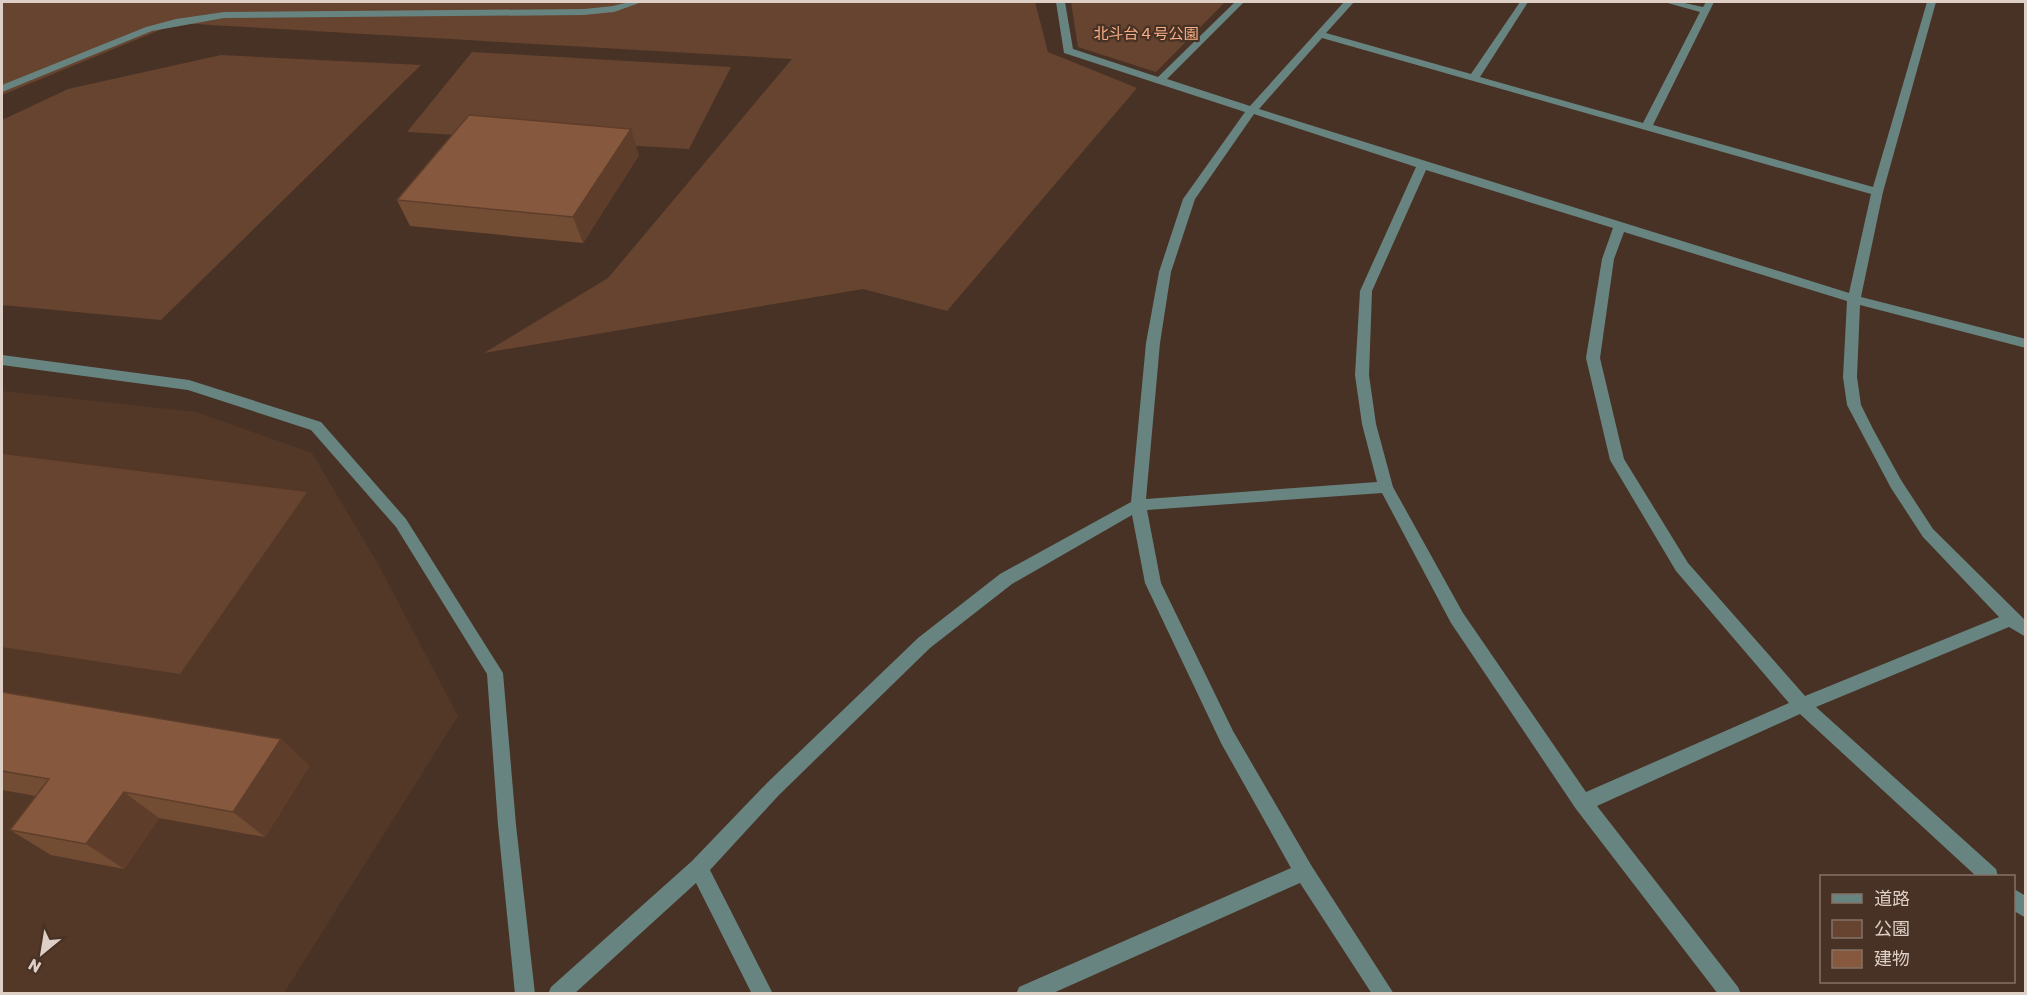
<svg xmlns="http://www.w3.org/2000/svg" width="2027" height="995" font-family="Rubik,'Noto Sans JP',sans-serif">
	<rect width="100%" height="100%" fill="#483225"/>
	<!-- built -->
	<polygon fill="#543827" points="2,391 196,412 312,453 378,564 458,716 284,993 2,994"/>
	<!-- green -->
	<g fill="#67442f">
		<polygon points="2,2 1035,2 1048,52 1137,88 947,311 863,289 484,353 608,278 792,59 177,23 2,95"/>
		<polygon points="1071,2 1225,2 1156,72 1078,47"/>
		<polygon points="472,52 731,67 689,149 407,132"/>
		<polygon points="221,55 421,65 161,320 2,305 2,120 68,89"/>
		<polygon points="2,454 307,492 180,674 2,647"/>
	</g>
	<g fill="none" stroke-linecap="round" stroke-linejoin="round">
		<!-- minor -->
		<g fill="#688480" fill-rule="evenodd">
			<polygon points="629,2 642,2 614,12 584,15 224,18 152,31 2,92 2,85 146,27 176,19 224,12 584,9 613,6"/>
			<path d="M1056,2H1065L1073,49L1158,77L1235,2H1244L1167,79L1250,106L1344,2H1354L1326,33L1471,74L1520,2H1528L1480,77L1643,123L1700,12L1664,2H1680L1703,7L1706,2H1714L1653,125L1873,187L1927,2H1936L1883,192L1861,297L2026,339V348L1860,305L1857,377L1861,405L1873,429L1901,480L1933,529L2026,621V637L2009,627L1816,707L1996,869L1998,876H1976L1800,714L1597,806L1738,987L1741,994H1718L1576,809L1451,623L1382,493L1147,510L1161,583L1233,731L1311,865L1394,994H1372L1300,883L1051,994H1016L1019,987L1291,868L1221,743L1145,583L1132,515L1012,584L930,648L779,795L710,870L773,994H752L696,883L574,994H548L551,987L692,861L767,783L918,638L1000,574L1131,502L1146,343L1159,272L1183,199L1245,112L1064,53ZM1322,38L1871,194L1849,293L1259,109ZM1254,114L1416,167L1360,291L1355,375L1362,424L1377,482L1146,499L1160,343L1171,272L1195,199ZM1426,170L1613,228L1602,259L1586,358L1610,460L1676,571L1789,703L1586,792L1463,613L1393,487L1376,424L1369,375L1372,291ZM1624,232L1847,301L1843,377L1847,405L1891,488L1923,537L1999,617L1805,696L1688,563L1624,459L1600,358L1614,259Z"/>
			<polygon points="2,355 189,380 321,422 406,519 503,673 516,825 535,994 515,994 498,825 487,674 396,527 311,430 188,390 2,365"/>
			<polygon points="2014,889 2026,896 2026,918 2014,911"/>
		</g>
	</g>
	<!-- wall -->
	<g fill="#734c34">
		<polygon points="639,155 583,243 410,226 397,200"/>
		<polygon points="2,692 281,739 309,766 265,837 159,818 124,869 51,855 10,830 36,796 2,790"/>
	</g>
	<!-- shaded-wall -->
	<g fill="#5e3e2b">
		<polygon points="631,129 639,155 583,243 573,217"/>
		<polygon points="281,739 309,766 265,837 233,812"/>
		<polygon points="124,792 159,818 124,869 86,844"/>
	</g>
	<!-- building -->
	<g fill="#86583d" stroke="#5e3e2b" stroke-width="1.5">
		<polygon points="469,115 631,129 573,217 397,200"/>
		<polygon points="2,692 281,739 233,812 124,792 86,844 10,830 49,779 2,771"/>
	</g>
	<g text-anchor="middle" stroke-width="4.5" stroke-linejoin="round" paint-order="stroke">
		<!-- far-park labels -->
		<g font-size="15" fill="#f8af85" stroke="#483225">
			<text x="1146" y="39">北斗台４号公園</text>
		</g>
	</g>
	<!-- border -->
	<rect width="2027" height="995" fill="none" stroke="#decfc7" stroke-width="6"/>
	<!-- legend -->
	<rect x="1820" y="875" width="195" height="108" fill="#483225" stroke="#847166" stroke-width="1.5"/>
	<rect x="1832" y="894" width="30" height="9" fill="#688480" stroke="#847166" stroke-width="1.5"/>
	<text x="1874" y="905" font-size="18" fill="#decfc7">道路</text>
	<rect x="1832" y="920" width="30" height="18" fill="#67442f" stroke="#847166" stroke-width="1.5"/>
	<text x="1874" y="935" font-size="18" fill="#decfc7">公園</text>
	<rect x="1832" y="950" width="30" height="18" fill="#86583d" stroke="#847166" stroke-width="1.5"/>
	<text x="1874" y="965" font-size="18" fill="#decfc7">建物</text>
	<!-- north arrow -->
	<g transform="translate(42 953) rotate(210)" stroke="#483225" stroke-width="4.5" paint-order="stroke">
	<path d="M0-4.5L10 22L0 15L-10 22Z" fill="#decfc7"/>
	<text y="-9" font-size="16" font-weight="bold" text-anchor="middle" fill="#decfc7">N</text>
	</g>
</svg>
